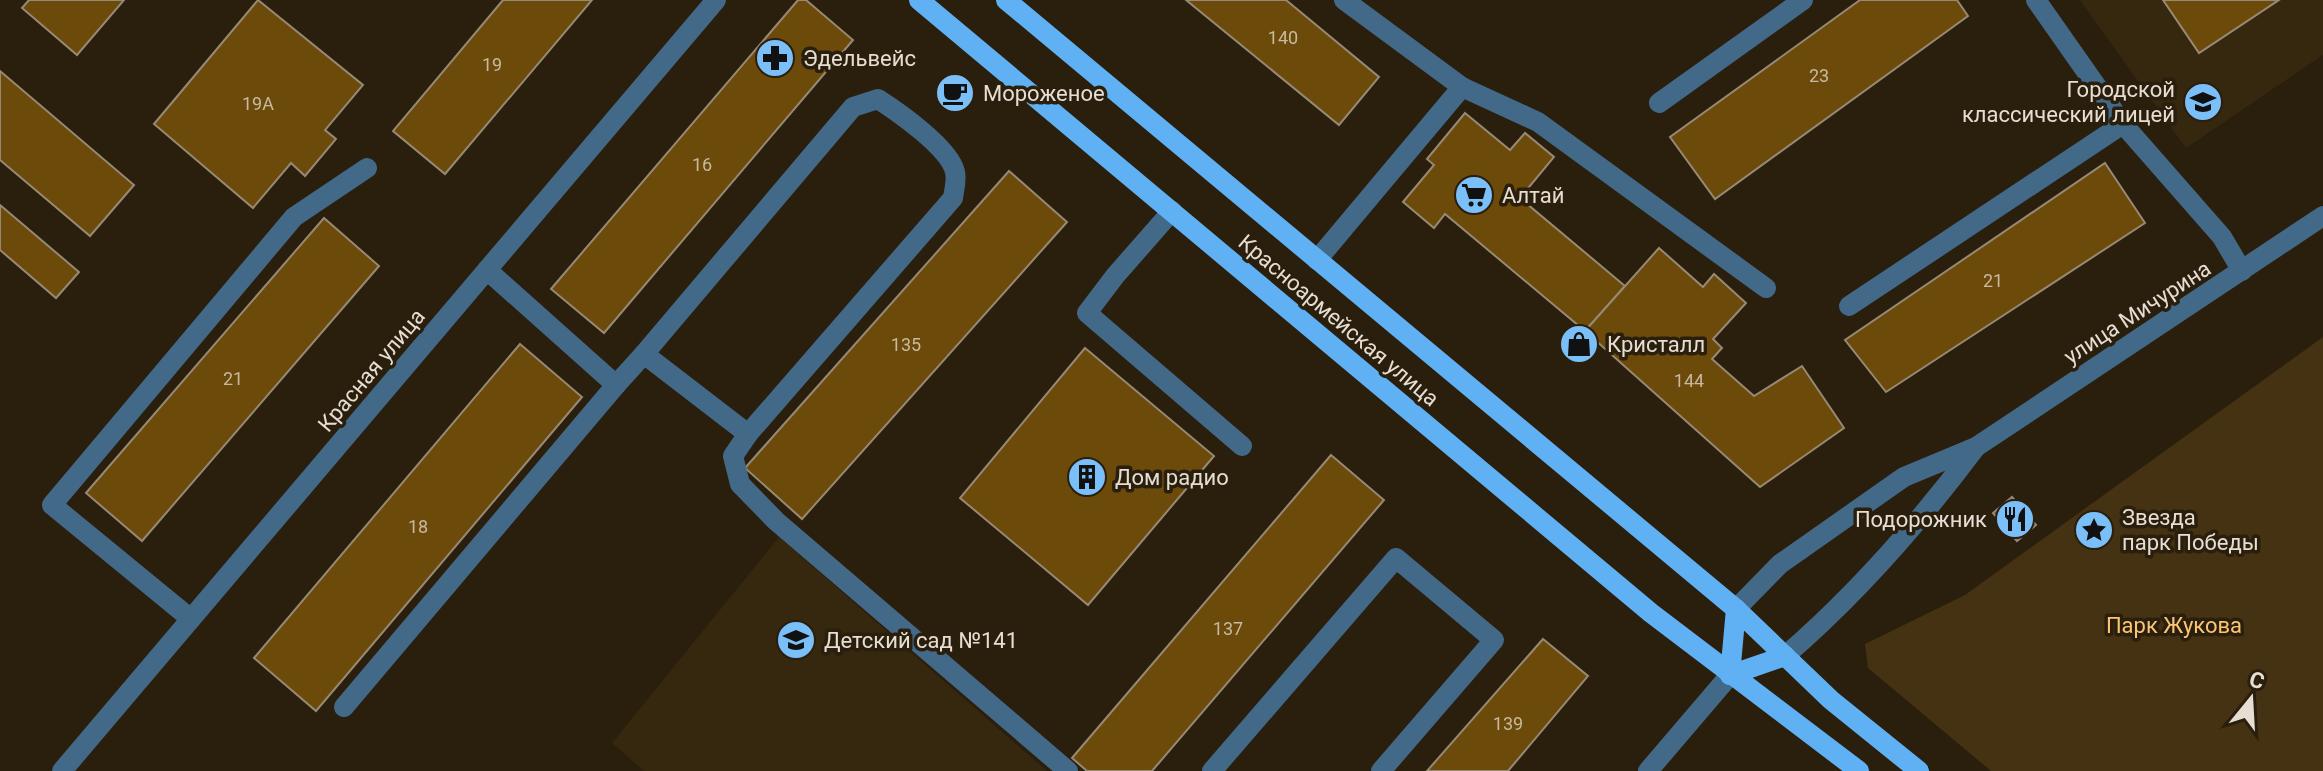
<svg xmlns="http://www.w3.org/2000/svg" width="2323" height="771" font-family="Roboto,sans-serif">
	<rect width="100%" height="100%" fill="#2a1e0d"/>
	<!-- built -->
	<g fill="#36270f">
		<polygon points="2080,0 2323,0 2323,55 2186,148"/>
		<polygon points="779,537 1047,771 644,771 612,743"/>
	</g>
	<!-- green -->
	<polygon fill="#453213" points="2323,337 2323,771 1991,771 1868,668 1865,644 1965,595"/>
	<!-- building -->
	<g fill="#6c4a0a" stroke="#978975" stroke-width="2">
		<polygon points="29,0 124,0 77,55 22,8"/>
		<polygon points="258,0 363,85 325,130 336,139 305,176 291,163 253,208 154,124"/>
		<polygon points="503,0 592,0 445,174 393,131"/>
		<polygon points="798,0 806,0 853,40 604,333 551,289"/>
		<polygon points="1186,0 1286,0 1379,77 1339,125"/>
		<polygon points="1860,0 1957,0 1968,16 1715,199 1670,137"/>
		<polygon points="2163,0 2279,0 2199,53"/>
		<polygon points="0,71 134,185 90,236 0,160"/>
		<polygon points="1465,113 1510,150 1525,133 1554,157 1520,198 1625,286 1585,331 1445,214 1434,228 1403,202 1434,165 1427,159"/>
		<polygon points="2105,163 2145,223 1886,392 1845,340"/>
		<polygon points="1009,171 1067,222 802,519 745,468"/>
		<polygon points="0,205 79,272 56,298 0,250"/>
		<polygon points="324,218 379,266 142,541 86,493"/>
		<polygon points="1659,248 1703,287 1714,274 1746,303 1713,339 1722,348 1712,359 1754,396 1802,366 1844,428 1760,487 1585,331"/>
		<polygon points="520,344 582,397 316,711 254,658"/>
		<polygon points="1085,348 1214,456 1088,605 960,498"/>
		<polygon points="1331,455 1384,500 1152,771 1087,771 1072,758"/>
		<polygon points="2012,497 2036,525 2017,541 1993,513"/>
		<polygon points="1543,639 1588,676 1508,771 1427,771"/>
	</g>
	<g fill="none" stroke-linecap="round" stroke-linejoin="round">
		<!-- minor -->
		<g stroke="#436988" stroke-width="20">
			<polyline points="2036,0 2123,124 2222,237 2242,271"/>
			<polyline points="1462,87 1538,122 1766,288"/>
			<polyline points="1659,103 1803,0"/>
			<polyline points="1172,211 1115,276 1087,313 1242,446"/>
			<polyline points="1317,260 1462,87 1344,0"/>
			<polyline points="487,270 616,385 644,354 748,434 733,456 740,484 776,521 1068,771"/>
			<polyline points="1849,306 2123,124"/>
			<path d="M644,354L853,107L878,99C898,112 950,148 955,172C957,180 954,190 953,198L748,434"/>
			<polyline points="1736,609 1780,564 1904,477 1976,447 2323,216"/>
			<polyline points="191,619 52,505 294,217 367,168"/>
			<path d="M1785,656C1857,594 1919,523 1976,447"/>
			<polyline points="344,707 616,385"/>
			<polyline points="62,771 716,0"/>
			<polyline points="1212,771 1396,558 1494,640 1381,771"/>
			<polyline points="1648,771 1730,675"/>
		</g>
		<!-- major -->
		<g stroke="#60b1f3" stroke-width="20">
			<polyline points="919,0 1651,613 1859,771"/>
			<polyline points="1006,0 1736,609 1831,700 1919,771"/>
			<polyline points="1730,675 1736,609"/>
			<polyline points="1730,675 1785,656"/>
		</g>
	</g>
	<!-- icons -->
	<defs>
		<g id="pharmacy-disc" transform="scale(2)"><circle r="9.5" fill="#7abff8" stroke="#2a1e0d"/><path d="M-2-6h4v4h4v4h-4v4h-4v-4h-4v-4h4Z" fill="#111"/></g>
		<g id="cafe-disc" transform="scale(2)"><circle r="9.5" fill="#7abff8" stroke="#2a1e0d"/><path d="M-5.5-4.5H6V0H3Q3 3.5 0 3.5H-2.5Q-5.5 3.5-5.5 0ZM3-3.2v2h1.7v-2ZM-6 4.5H4V6H-6Z" fill="#111"/></g>
		<g id="school-disc" transform="scale(2)"><circle r="9.5" fill="#7abff8" stroke="#2a1e0d"/><path d="M0-5L7-2L0 1L-7-2ZM-4 1L0 2.5L4 1V4Q0 6-4 4Z" fill="#111"/></g>
		<g id="supermarket-disc" transform="scale(2)"><circle r="9.5" fill="#7abff8" stroke="#2a1e0d"/><path d="M-6-5.5h2.5l.6 2H6L4.5 2H-2.5L-4.4-4H-6ZM-1.5 3.2a1.3 1.3 0 1 0 .1 0ZM3 3.2a1.3 1.3 0 1 0 .1 0Z" fill="#111"/></g>
		<g id="shop-disc" transform="scale(2)"><circle r="9.5" fill="#7abff8" stroke="#2a1e0d"/><path d="M-5-2.5h2.3a2.7 3.5 0 0 1 5.4 0H5L5.5 6h-11ZM-1.5-2.5h3a1.5 2.3 0 0 0-3 0Z" fill="#111"/></g>
		<g id="building-disc" transform="scale(2)"><circle r="9.5" fill="#7abff8" stroke="#2a1e0d"/><path d="M-4-6H4V6H1V3H-1V6H-4ZM-2.5-4.3h1.7v1.8h-1.7ZM.8-4.3h1.7v1.8H.8ZM-2.5-1h1.7V.8h-1.7ZM.8-1h1.7V.8H.8Z" fill="#111"/></g>
		<g id="restaurant-disc" transform="scale(2)"><circle r="9.5" fill="#7abff8" stroke="#2a1e0d"/><path d="M-5-6h1v4h1v-4h1v4h1v-4h1v5L-1.5 .5V6h-2V.5L-5-1ZM5-6V6H3V1.5H1.5Q1.5-4 5-6Z" fill="#111"/></g>
		<g id="sight-disc" transform="scale(2)"><circle r="9.5" fill="#7abff8" stroke="#2a1e0d"/><path d="M0-6L1.8-2.2L6-1.7L2.9 1.2L3.7 5.4L0 3.3L-3.7 5.4L-2.9 1.2L-6-1.7L-1.8-2.2Z" fill="#111"/></g>
	</defs>
	<g fill-rule="evenodd">
		<use href="#pharmacy-disc" x="775" y="58"/>
		<use href="#cafe-disc" x="955" y="93"/>
		<use href="#school-disc" x="2203" y="102"/>
		<use href="#supermarket-disc" x="1474" y="195"/>
		<use href="#shop-disc" x="1579" y="344"/>
		<use href="#building-disc" x="1087" y="477"/>
		<use href="#restaurant-disc" x="2015" y="519"/>
		<use href="#sight-disc" x="2094" y="530"/>
		<use href="#school-disc" x="796" y="640"/>
	</g>
	<g text-anchor="middle" stroke-width="7" stroke-linejoin="round" paint-order="stroke">
		<!-- number labels -->
		<g font-size="18" fill="#c8b9a1">
			<text x="1283" y="44">140</text>
			<text x="492" y="71">19</text>
			<text x="1819" y="82">23</text>
			<text x="258" y="110">19А</text>
			<text x="702" y="171">16</text>
			<text x="1993" y="287">21</text>
			<text x="906" y="351">135</text>
			<text x="233" y="385">21</text>
			<text x="1689" y="387">144</text>
			<text x="418" y="533">18</text>
			<text x="1228" y="635">137</text>
			<text x="1508" y="730">139</text>
		</g>
		<!-- poi labels -->
		<g font-size="22" fill="#e6ded3" stroke="#2a1e0d" text-anchor="start">
			<text x="803" y="66">Эдельвейс</text>
			<text x="2175" y="97" text-anchor="end">Городской<tspan x="2175" dy="25">классический лицей</tspan></text>
			<text x="983" y="101">Мороженое</text>
			<text x="1502" y="203">Алтай</text>
			<text x="1607" y="352">Кристалл</text>
			<text x="1115" y="485">Дом радио</text>
			<text x="2122" y="525">Звезда<tspan x="2122" dy="25">парк Победы</tspan></text>
			<text x="1987" y="527" text-anchor="end">Подорожник</text>
			<text x="824" y="648">Детский сад №141</text>
		</g>
		<!-- street labels -->
		<g font-size="22" fill="#e6ded3" stroke="#2a1e0d">
			<text transform="translate(2137 312) rotate(-33)" y="8">улица Мичурина</text>
			<text transform="translate(1339 320) rotate(40)" y="8">Красноармейская улица</text>
			<text transform="translate(371 370) rotate(-50)" y="8">Красная улица</text>
		</g>
		<!-- park labels -->
		<g font-size="22" fill="#fcc574" stroke="#2a1e0d">
			<text x="2174" y="633">Парк Жукова</text>
		</g>
	</g>
	<!-- north arrow -->
	<g transform="translate(2251 699) rotate(18)" stroke="#2a1e0d" stroke-width="6" paint-order="stroke">
	<path d="M0-6L14 30L0 20L-14 30Z" fill="#e6ded3"/>
	<text y="-12" font-size="22" font-weight="bold" text-anchor="middle" fill="#e6ded3">С</text>
	</g>
</svg>
